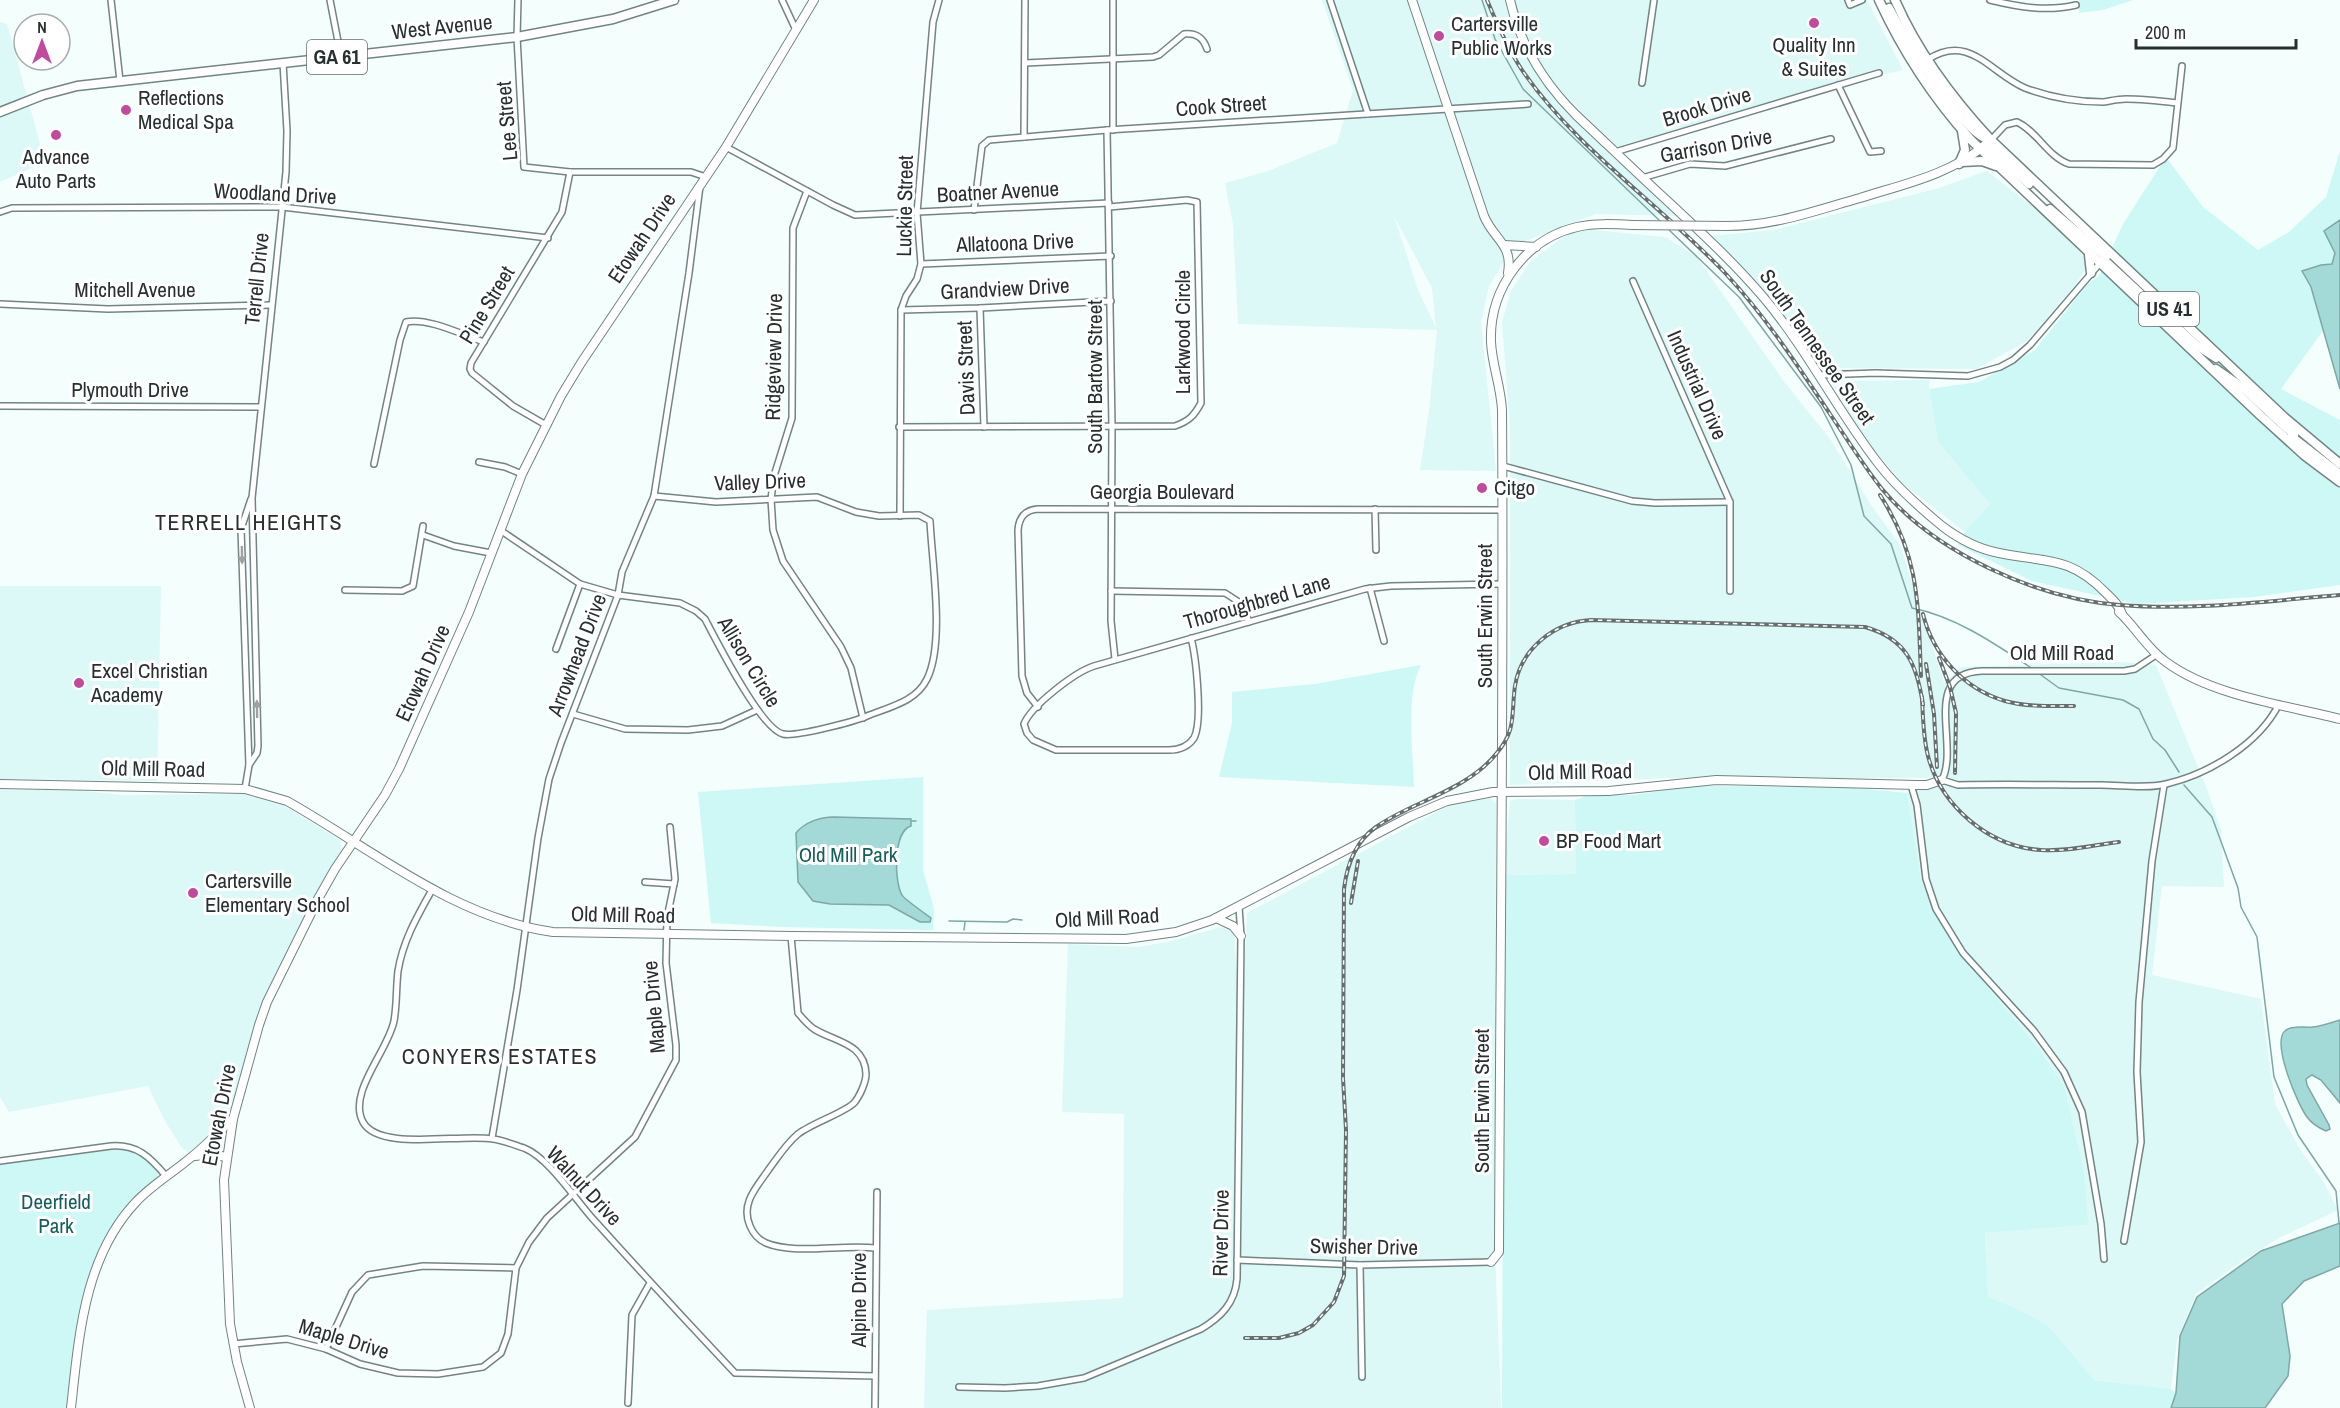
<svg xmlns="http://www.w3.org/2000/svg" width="2340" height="1408" font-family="'Archivo Narrow',sans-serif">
	<rect width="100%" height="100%" fill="#f3fefd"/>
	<!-- built -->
	<g fill="#dcf9f7" fill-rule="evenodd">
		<path d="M1322,0H1867L1903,70L1838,85L1605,150L1677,216L1596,214L1520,243L1504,261L1489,286L1481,322L1496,471L1420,470L1429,411L1437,330L1238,324L1233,224L1225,183L1268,171L1337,143L1353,90ZM1394,216L1432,288L1436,328L1418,290Z"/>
		<polygon points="0,22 7,24 45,162 0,182"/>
		<polygon points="1987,171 2073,238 2088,266 2075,285 2027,341 1976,369 1823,368 1711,236 1774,230 1939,188"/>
		<polygon points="1575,228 1665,237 1696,256 1785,383 1830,439 1871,505 1900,545 1944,683 1961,667 2121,662 2156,665 2207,789 2221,830 2224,887 2162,886 2152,975 2261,999 2275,1104 2301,1151 2323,1181 2338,1210 2275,1240 2232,1268 2196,1294 2177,1340 2171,1389 2094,1380 2013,1307 1988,1297 1985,1233 2087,1225 2064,1086 2043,1053 1992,993 1948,936 1921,880 1907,793 1951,778 1668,778 1510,785 1510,429 1502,322 1511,291 1529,263"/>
		<polygon points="1929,380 1929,389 1938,442 1990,504 1965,532 1902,483 1859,431 1831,381"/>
		<polygon points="0,586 161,586 157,781 0,779"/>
		<polygon points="0,789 85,791 121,795 245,794 283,805 340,840 341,851 309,906 263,1002 253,1031 236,1094 225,1122 200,1147 189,1153 182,1148 165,1121 148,1086 9,1112 0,1097"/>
		<polygon points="1490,798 1496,803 1495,1251 1501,1408 924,1408 927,1310 1123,1298 1124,1114 1062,1112 1068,944 1138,947 1168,942 1221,927 1234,932 1240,1029 1240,1075 1247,913 1448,806"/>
		<polygon points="1517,799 1575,800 1576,874 1504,875 1510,801"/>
	</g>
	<!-- green -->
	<g fill="#cdf8f5">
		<polygon points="2079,0 2133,0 2103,10 2079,13"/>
		<polygon points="2340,151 2340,307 2281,389 2340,420 2340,585 2254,597 2137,604 2032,581 1958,545 1965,532 1990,504 1938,442 1929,389 1979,382 2035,350 2087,285 2099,276 2123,224 2166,157 2203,207 2258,250 2289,232 2326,197"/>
		<path d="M1421,665C1405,695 1413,752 1414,787L1219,777L1232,723V692L1315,684Z"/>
		<polygon points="923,777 923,870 934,909 933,930 781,927 711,923 698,792"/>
		<polygon points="1694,786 1847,787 1907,793 1921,880 1948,936 1992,993 2041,1051 2064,1086 2084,1172 2088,1225 1985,1233 1988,1297 2013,1307 2047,1325 2094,1380 2171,1389 2176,1393 2171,1408 1502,1408 1504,875 1576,874 1575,800 1586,796 1633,795"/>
		<path d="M121,1148C138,1151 148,1160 159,1174C147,1191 128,1202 115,1221C78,1277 74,1344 67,1408H0V1164Z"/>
	</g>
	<!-- water -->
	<g fill="#a3dad7" stroke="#7ea7a5" stroke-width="1.5">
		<polygon points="2340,220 2340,389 2311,287 2302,271 2321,265 2332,264 2335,253 2324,231"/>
		<path d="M834,817L911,819V826C893,831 894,882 902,895C904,899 927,915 931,918L930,922H920L889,905L830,904L813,901L798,882L796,833C805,822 820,817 834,817Z"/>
		<path d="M2340,1020V1103L2321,1080L2312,1075L2306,1079L2307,1085L2329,1125L2330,1129L2326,1131C2319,1128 2312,1124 2307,1117C2298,1105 2270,1041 2286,1030C2294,1025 2304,1028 2313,1027C2322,1026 2331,1023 2340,1020Z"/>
		<polygon points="2340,1223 2340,1266 2304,1281 2282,1304 2290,1356 2288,1376 2265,1408 2171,1408 2176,1393 2180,1336 2197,1297 2261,1251"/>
	</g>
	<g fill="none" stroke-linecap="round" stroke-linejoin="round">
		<!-- stream -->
		<g stroke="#7ea7a5" stroke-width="1.5">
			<polyline points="1482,0 1495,39 1523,89 1661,222"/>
			<path d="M1667,228L1739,297L1821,407L1851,465L1864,516L1891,544L1912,608C1954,616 1994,643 2030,667"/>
			<polyline points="2041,675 2059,688 2123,700 2139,709 2153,739 2165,750 2179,772"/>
			<polyline points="2184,785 2212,817 2238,888 2241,907 2257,937 2274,1077 2298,1135 2336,1191 2339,1223"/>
			<polyline points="912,821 916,821"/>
			<polyline points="949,921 1007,922 1013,919 1022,920"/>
			<polyline points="964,930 965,922"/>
		</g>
		<!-- street casing -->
		<g stroke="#738483" stroke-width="8">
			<g id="street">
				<polyline points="111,0 120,81"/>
				<polyline points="330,0 341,57"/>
				<polyline points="518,0 517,37 524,167 570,172 691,172 706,177"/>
				<polyline points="782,0 796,30"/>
				<polyline points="1330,0 1368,114"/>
				<polyline points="1848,0 1850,5 1862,0"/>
				<path d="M1990,0C2019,7 2046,12 2076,5"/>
				<path d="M1927,60C1969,32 1990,73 2025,88C2049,97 2077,102 2103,102C2110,101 2118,99 2126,99C2143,99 2160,101 2177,103"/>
				<path d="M1025,63L1153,57L1159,55L1184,34C1196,33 1203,37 1207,49"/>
				<polyline points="1642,83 1654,0"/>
				<polyline points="1838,85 1870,152 1881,151"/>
				<polyline points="1107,130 1112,426 1111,621 1115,659"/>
				<polyline points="1113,130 1113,0"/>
				<polyline points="1024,137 1025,0"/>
				<path d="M1991,140L2005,125L2017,122C2037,131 2048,157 2069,164L2153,165L2163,159L2173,148L2182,66"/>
				<polyline points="726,147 833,205 855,215 1109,203"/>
				<polyline points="1615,152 1879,73"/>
				<polyline points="1642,178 1690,164 1725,166 1831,139"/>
				<polyline points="807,191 793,228 792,418 774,476 771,499 773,530 783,561 841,647 851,668 863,718"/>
				<polyline points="974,210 982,146 989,140 1107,130 1528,104"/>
				<polyline points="0,212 12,208 282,207 548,238"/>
				<polyline points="921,264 1111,256"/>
				<polyline points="1633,281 1730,502 1730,591"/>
				<polyline points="0,304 108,309 271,305"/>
				<polyline points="980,308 984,427"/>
				<polyline points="901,310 980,308 1111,301"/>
				<polyline points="1819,375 1876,373 1968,376 2000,367 2013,360 2030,345 2101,262"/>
				<polyline points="0,406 260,407"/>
				<polyline points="546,425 513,406 472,373 470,369 471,363 562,212 570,172"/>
				<path d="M899,427L1175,426C1189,421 1194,416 1201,403L1197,202L1187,200L1109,207"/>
				<polyline points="479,462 505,467 522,474"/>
				<path d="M374,464L400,340L406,322C427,317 463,335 484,342"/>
				<polyline points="1503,466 1632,501 1655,503 1730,502"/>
				<polyline points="1375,509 1376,550"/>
				<polyline points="900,516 901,310 906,296 917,279 921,264 917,213 933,22 939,0"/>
				<path d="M500,530L580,584L618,595L680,603L696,611L705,619C717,642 761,729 783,734C795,737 853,722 867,716C889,707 916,702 927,679C945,643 932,563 930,521L919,515L879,516L856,512L817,497L716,502L654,496"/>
				<polyline points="423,535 454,546 491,553"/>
				<polyline points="1370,588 1384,641"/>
				<polyline points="345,590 402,591 413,586 423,526"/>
				<polyline points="1111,591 1225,593 1242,604 1249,622"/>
				<path d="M1191,638C1196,657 1203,721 1194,738C1188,747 1179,750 1169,750H1056L1033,740L1027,733L1024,724C1031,706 1075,672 1094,666L1365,589L1391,586L1502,584"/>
				<polyline points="556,649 580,584"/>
				<path d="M2156,655L2135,669L2124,671H1982C1920,673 1960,745 1942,780L1958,785C2006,784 2053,785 2101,785C2121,785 2146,789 2166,784C2209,774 2259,744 2279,704"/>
				<path d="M1038,707L1027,693L1022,676L1018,530C1019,517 1025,510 1038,509L1502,510"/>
				<polyline points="573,714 625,729 688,730 722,726 757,710"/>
				<polyline points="249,765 257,753 258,746 252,498 286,172 287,131 283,63"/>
				<polyline points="1911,785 1917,805 1926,879 1936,909 1963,953 2034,1031 2064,1072 2082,1112 2101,1224 2104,1259"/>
				<polyline points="245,789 249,765 241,529 251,499"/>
				<polyline points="645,882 674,884"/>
				<path d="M433,888C418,915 403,940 398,971C396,988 397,1005 394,1021C388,1051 347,1093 363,1122C379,1152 463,1133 493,1139C503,1140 514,1145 524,1148C549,1158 575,1199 593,1219C640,1271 687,1322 735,1373L875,1376"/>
				<path d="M791,936L798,1013C803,1019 808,1025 814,1029C835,1042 865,1043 866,1074C866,1082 860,1096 854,1103C844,1113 812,1123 798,1134C786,1144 778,1157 769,1169C757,1187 740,1203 750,1226C753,1233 759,1240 766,1243C795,1255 843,1244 875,1248"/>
				<polyline points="492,1138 517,990 538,838 549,779 561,743 618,595 622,572 654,496 689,273 700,186"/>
				<path d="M0,1161L111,1146C137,1144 150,1157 166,1176"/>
				<polyline points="2124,1241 2141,1142 2137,1072 2139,1002 2152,861 2164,785"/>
				<polyline points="1237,1260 1360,1265 1491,1262"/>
				<polyline points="1360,1265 1362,1377"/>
				<polyline points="233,1344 287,1339 326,1349 360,1364 398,1373 438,1374 483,1367 501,1353 508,1334 516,1268 529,1242 547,1218 635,1137 676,1060 676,1045 666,963 667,918 675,879 670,827"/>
				<polyline points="326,1349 352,1292 368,1275 423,1266 516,1268"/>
				<path d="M959,1387L1005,1388L1038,1386L1084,1378L1201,1329C1221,1317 1235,1303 1237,1279L1241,936L1239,907"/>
				<polyline points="628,1403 632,1315 650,1283"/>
				<polyline points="875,1408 877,1192"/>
			</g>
		</g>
		<!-- secondary casing -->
		<g stroke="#738483" stroke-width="10">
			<g id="secondary">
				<path d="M1412,0L1484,216C1494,240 1513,244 1508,273"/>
				<path d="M1510,0C1520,44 1544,83 1576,115C1609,146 1642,178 1675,208C1706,237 1737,266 1764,298C1807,349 1837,410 1878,463C1896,487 1919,507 1942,526C1959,539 1978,549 1999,553C2046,563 2069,555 2106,593C2113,600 2119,605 2122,614"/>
				<path d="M1726,226C1774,226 1814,211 1860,198C1904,184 1949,175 1985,145"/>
				<polyline points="1505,245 1536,247"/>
				<path d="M2119,612C2136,627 2146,648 2166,662C2212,696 2285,705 2340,719"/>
				<path d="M0,784L245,789L287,801C372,849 454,918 553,932L791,936L1126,939L1176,932L1212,920L1409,817L1447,801L1493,792L1609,791L1716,780L1917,785H1927L1942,780"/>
				<polyline points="1216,918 1233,926 1241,936"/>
				<polyline points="195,1156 211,1154 226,1157"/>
				<path d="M1491,1262L1499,1252C1500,971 1504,691 1502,410C1501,387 1492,365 1491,342C1489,289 1525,239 1577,227C1595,223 1614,224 1632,225"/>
				<path d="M71,1408C79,1336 84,1257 136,1202C152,1185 171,1174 189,1159C205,1147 218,1132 233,1119"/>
				<polyline points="250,1408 237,1362 230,1324 224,1180 233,1119 259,1025 267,1002 318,899 335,869 385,795 399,769 469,612 522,474 561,396 581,363 726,147 814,0"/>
			</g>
		</g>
		<!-- primary casing -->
		<g stroke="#738483" stroke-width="11">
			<g id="primary">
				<path d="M1879,0C1903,52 1933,98 1971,140L2260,415L2304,455L2340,482"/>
				<path d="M1895,0C1918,53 1952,98 1991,140L2284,417L2340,464"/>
				<path d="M1889,8C1902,33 1965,139 1991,140"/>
				<polyline points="0,112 43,95 77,86 517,37 613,19 674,0"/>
				<polyline points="1985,145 2029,184"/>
				<polyline points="1962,162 1982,161 1996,166"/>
				<polyline points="1959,164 1965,150 1962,131"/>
				<polyline points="2050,209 2106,257"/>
				<polyline points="2089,255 2091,273"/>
				<polyline points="2103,259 2196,345 2216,358"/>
				<polyline points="2216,369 2242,387 2294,435"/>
				<polyline points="2292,437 2340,474"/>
			</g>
		</g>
		<!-- street -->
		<use href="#street" stroke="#fff" stroke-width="5"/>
		<!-- secondary -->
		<use href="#secondary" stroke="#fff" stroke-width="8"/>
		<!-- primary -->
		<use href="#primary" stroke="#fff" stroke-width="8"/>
		<!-- rail casing -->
		<g stroke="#666e6e" stroke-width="4">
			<g id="rail">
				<path d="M1487,0C1497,24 1508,49 1522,70C1577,150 1660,204 1726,274C1766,317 1798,366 1830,414C1847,439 1863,465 1882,489C1935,553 2038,599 2120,605C2193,611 2267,601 2340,595"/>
				<path d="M1880,495C1920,557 1918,604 1921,676"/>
				<path d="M1923,614C1933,655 1964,689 2005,701C2027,707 2051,706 2074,706"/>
				<polyline points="1939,658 1950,687 1956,713 1955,773"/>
				<polyline points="1926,664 1934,714 1937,767"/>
				<path d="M1922,697C1923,717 1923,737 1928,756C1941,806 1989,847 2041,850C2066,852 2094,845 2119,842"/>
				<polyline points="1351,903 1358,861"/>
				<path d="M1245,1338H1279L1299,1333L1313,1325L1334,1302L1344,1276L1346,1130L1343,1078L1344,889C1347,864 1355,842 1376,827C1413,801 1466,791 1496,754C1517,730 1511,714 1515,686C1521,648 1555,622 1591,620L1865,627C1907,639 1917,665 1923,705"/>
			</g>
		</g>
		<!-- rail -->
		<use href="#rail" stroke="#fff" stroke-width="1.5" stroke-dasharray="4.5" stroke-linecap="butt"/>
		<!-- secondary-bridge casing -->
		<g stroke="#738483" stroke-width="10" stroke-linecap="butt">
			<polyline id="secondary-bridge" points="1632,225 1726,226"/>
		</g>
		<!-- secondary-bridge -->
		<use href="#secondary-bridge" stroke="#fff" stroke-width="8"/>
	</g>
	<!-- one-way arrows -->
	<defs><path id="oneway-solid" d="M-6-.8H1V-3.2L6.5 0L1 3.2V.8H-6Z" transform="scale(1.5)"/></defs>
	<g fill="#9ea1a1">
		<use href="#oneway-solid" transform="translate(242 555) rotate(89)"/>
		<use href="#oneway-solid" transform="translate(257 709) rotate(-91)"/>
	</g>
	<!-- markers -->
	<g fill="#c3499d" stroke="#fff" stroke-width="2">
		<circle cx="1814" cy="23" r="6"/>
		<circle cx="1439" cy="36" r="6"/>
		<circle cx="126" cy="110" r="6"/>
		<circle cx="56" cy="135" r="6"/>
		<circle cx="1482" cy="488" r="6"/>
		<circle cx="79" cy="683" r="6"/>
		<circle cx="1544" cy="841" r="6"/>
		<circle cx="193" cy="893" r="6"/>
	</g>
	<g text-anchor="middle" stroke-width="6" stroke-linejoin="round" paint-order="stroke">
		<!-- shield labels -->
		<g fill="#fff" stroke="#686d6d" stroke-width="1.5">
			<rect x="307" y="40" width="60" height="34" rx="4.5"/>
			<rect x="2139" y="292" width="60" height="34" rx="4.5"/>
		</g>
		<g font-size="20" font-weight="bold" fill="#282f2f">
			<text x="337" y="64">GA 61</text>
			<text x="2169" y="316">US 41</text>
		</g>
		<!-- poi labels -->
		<g font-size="21" fill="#282f2f" stroke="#fff" text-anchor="start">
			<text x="1451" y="31">Cartersville<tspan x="1451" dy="24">Public Works</tspan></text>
			<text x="1814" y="52" text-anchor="middle">Quality Inn<tspan x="1814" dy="24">&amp; Suites</tspan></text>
			<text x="138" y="105">Reflections<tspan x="138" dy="24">Medical Spa</tspan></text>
			<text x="56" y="164" text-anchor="middle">Advance<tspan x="56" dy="24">Auto Parts</tspan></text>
			<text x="1494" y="495">Citgo</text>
			<text x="91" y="678">Excel Christian<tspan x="91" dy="24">Academy</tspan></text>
			<text x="1556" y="848">BP Food Mart</text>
			<text x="205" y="888">Cartersville<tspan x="205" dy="24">Elementary School</tspan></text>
		</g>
		<!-- street labels -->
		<g font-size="21" fill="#282f2f" stroke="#fff">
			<text transform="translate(442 27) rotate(-6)" y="7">West Avenue</text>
			<text transform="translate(1221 106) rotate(-4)" y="7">Cook Street</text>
			<text transform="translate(1707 107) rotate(-17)" y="7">Brook Drive</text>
			<text transform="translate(507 121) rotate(-95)" y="7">Lee Street</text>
			<text transform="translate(1716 146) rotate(-10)" y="7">Garrison Drive</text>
			<text transform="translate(998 192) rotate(-3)" y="7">Boatner Avenue</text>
			<text transform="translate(275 194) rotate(3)" y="7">Woodland Drive</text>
			<text transform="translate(905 206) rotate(-89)" y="7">Luckie Street</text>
			<text transform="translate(642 238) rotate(-56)" y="7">Etowah Drive</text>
			<text transform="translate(1015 243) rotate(-2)" y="7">Allatoona Drive</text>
			<text transform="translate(257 279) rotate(-84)" y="7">Terrell Drive</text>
			<text transform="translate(1005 289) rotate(-3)" y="7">Grandview Drive</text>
			<text x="135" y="297">Mitchell Avenue</text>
			<text transform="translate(487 305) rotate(-59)" y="7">Pine Street</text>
			<text transform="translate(1183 332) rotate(-90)" y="7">Larkwood Circle</text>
			<text transform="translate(1817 347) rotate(55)" y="7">South Tennessee Street</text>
			<text transform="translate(774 357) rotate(-89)" y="7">Ridgeview Drive</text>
			<text transform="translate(966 368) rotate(-92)" y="7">Davis Street</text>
			<text transform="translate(1095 377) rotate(-90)" y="7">South Bartow Street</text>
			<text transform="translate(1697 385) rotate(66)" y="7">Industrial Drive</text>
			<text x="130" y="397">Plymouth Drive</text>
			<text transform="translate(760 482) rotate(-2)" y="7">Valley Drive</text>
			<text x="1162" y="499">Georgia Boulevard</text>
			<text transform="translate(1257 602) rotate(-16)" y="7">Thoroughbred Lane</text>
			<text transform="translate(1485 616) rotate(-90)" y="7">South Erwin Street</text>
			<text x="2062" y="660">Old Mill Road</text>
			<text transform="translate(577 655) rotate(-69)" y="7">Arrowhead Drive</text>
			<text transform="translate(749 662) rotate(59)" y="7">Allison Circle</text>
			<text transform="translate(423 673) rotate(-66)" y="7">Etowah Drive</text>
			<text transform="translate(153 769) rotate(1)" y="7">Old Mill Road</text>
			<text transform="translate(1580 772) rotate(-1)" y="7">Old Mill Road</text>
			<text transform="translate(623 915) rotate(1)" y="7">Old Mill Road</text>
			<text transform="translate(1107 918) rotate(-3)" y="7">Old Mill Road</text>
			<text transform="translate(654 1007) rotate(-95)" y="7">Maple Drive</text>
			<text transform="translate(1482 1101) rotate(-90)" y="7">South Erwin Street</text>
			<text transform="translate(219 1115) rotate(-79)" y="7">Etowah Drive</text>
			<text transform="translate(584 1186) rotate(47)" y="7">Walnut Drive</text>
			<text transform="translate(1221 1233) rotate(-89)" y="7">River Drive</text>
			<text transform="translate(1364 1247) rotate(1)" y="7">Swisher Drive</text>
			<text transform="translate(859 1300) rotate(-90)" y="7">Alpine Drive</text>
			<text transform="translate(344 1339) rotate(17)" y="7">Maple Drive</text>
		</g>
		<!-- park labels -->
		<g font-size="21" fill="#135e5c" stroke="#fff">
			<text x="848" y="862">Old Mill Park</text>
			<text x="56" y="1209">Deerfield<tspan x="56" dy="24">Park</tspan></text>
		</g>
		<!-- neighbourhood labels -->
		<g font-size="22" letter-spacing="1.5" fill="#282f2f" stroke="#fff">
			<text x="249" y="530">TERRELL HEIGHTS</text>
			<text x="500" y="1064">CONYERS ESTATES</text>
		</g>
	</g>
	<!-- north arrow -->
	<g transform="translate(42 42)"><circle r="28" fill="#ffffff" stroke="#a9acac" stroke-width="1.5"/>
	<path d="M0-4.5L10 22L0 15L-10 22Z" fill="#c3499d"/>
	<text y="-9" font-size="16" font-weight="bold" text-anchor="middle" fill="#282f2f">N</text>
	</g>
	<!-- scale -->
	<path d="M2136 39v9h160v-9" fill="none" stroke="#282f2f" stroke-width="3"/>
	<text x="2145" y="39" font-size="18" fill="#282f2f" stroke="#ffffff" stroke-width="4.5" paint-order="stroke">200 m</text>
</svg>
